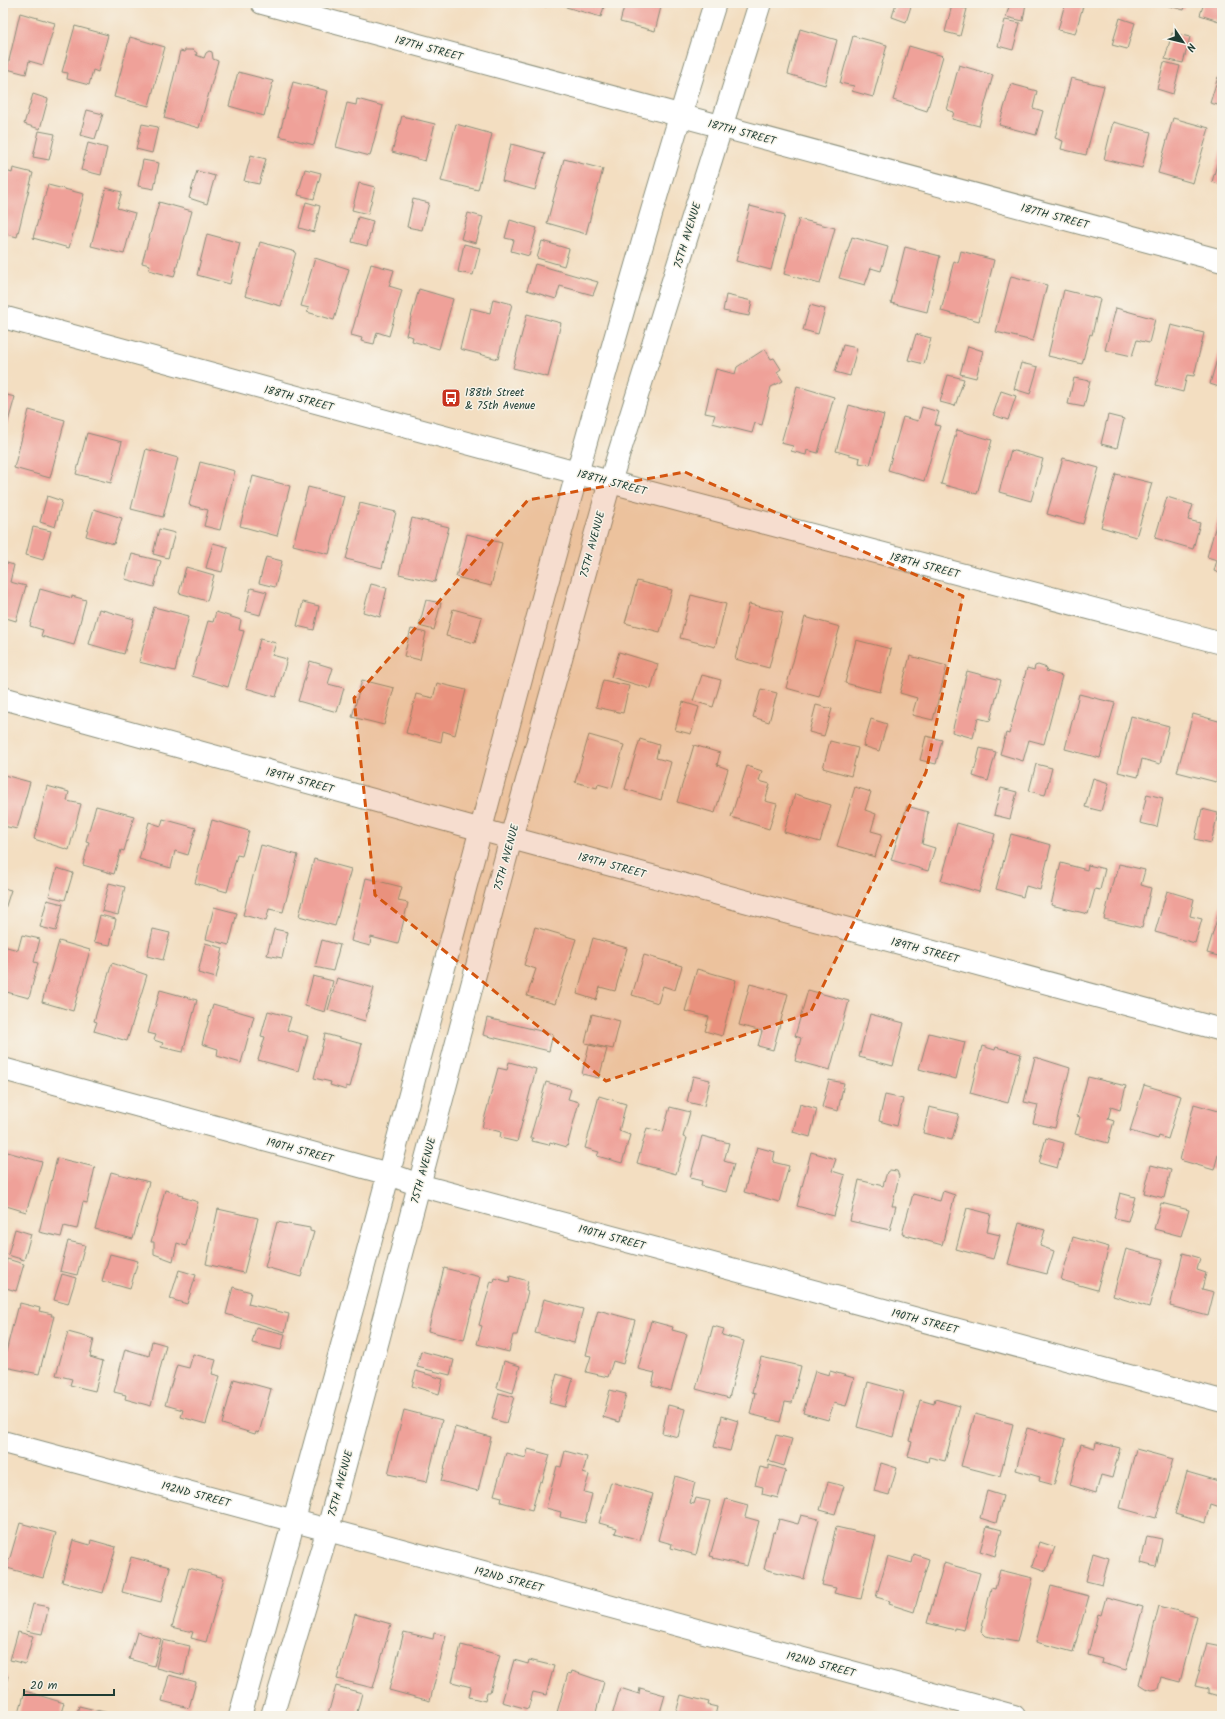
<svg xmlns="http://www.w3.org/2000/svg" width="1225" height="1719" font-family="Kalam,sans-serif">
	<rect width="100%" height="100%" fill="#f7f3e8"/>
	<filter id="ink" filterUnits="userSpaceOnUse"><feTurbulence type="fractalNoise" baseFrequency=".025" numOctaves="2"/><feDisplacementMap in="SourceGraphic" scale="8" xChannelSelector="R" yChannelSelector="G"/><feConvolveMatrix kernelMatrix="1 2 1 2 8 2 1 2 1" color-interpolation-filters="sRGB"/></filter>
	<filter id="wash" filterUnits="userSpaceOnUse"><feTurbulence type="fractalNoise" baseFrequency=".012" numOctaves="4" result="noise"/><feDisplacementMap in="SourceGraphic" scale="16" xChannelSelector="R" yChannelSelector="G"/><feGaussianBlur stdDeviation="0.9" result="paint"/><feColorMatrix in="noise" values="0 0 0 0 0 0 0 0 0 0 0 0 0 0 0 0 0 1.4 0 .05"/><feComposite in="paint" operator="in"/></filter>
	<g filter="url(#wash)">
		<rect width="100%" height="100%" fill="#f3dec1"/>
		<g id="blocks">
			<!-- building -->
			<g fill="#efa199">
				<polygon points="533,3 548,3 546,7"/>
				<polygon points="567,3 605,3 601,17 566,7"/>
				<polygon points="625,3 662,3 655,31 620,22"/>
				<polygon points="896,3 912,3 906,22 892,17"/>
				<polygon points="958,3 969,3 968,6"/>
				<polygon points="1010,3 1026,3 1023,21 1006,17"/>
				<polygon points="1065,3 1083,6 1075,34 1058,30"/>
				<polygon points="1158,3 1186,3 1184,10"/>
				<polygon points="1204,3 1222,3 1222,22 1200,15"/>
				<polygon points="952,5 967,9 960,36 945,32"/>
				<polygon points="20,13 55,23 43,65 29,61 26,74 7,69"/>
				<polygon points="1120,18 1135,23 1127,49 1112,45"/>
				<polygon points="1005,20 1020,23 1013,50 998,46"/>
				<polygon points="75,26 108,35 98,72 93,70 89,85 67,79 68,73 62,72"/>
				<polygon points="800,29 837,40 825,85 788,74"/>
				<polygon points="1172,33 1190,37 1183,63 1165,59"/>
				<polygon points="853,36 887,45 873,97 852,91 854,86 840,83"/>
				<polygon points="130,37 165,47 149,106 114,97"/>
				<polygon points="909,46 943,56 927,111 893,100"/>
				<polygon points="185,50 193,50 197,53 196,55 204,58 206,53 209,51 212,52 213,59 218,61 199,128 164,118 180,51 184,52"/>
				<polygon points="1164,62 1180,66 1173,94 1157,89"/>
				<polygon points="959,65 993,75 979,126 952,119 954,112 947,110"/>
				<polygon points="238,72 273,81 264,116 229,106"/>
				<polygon points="1218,77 1222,78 1222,106 1210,103"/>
				<polygon points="1071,78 1104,86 1086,155 1061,149 1063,141 1055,138"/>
				<polygon points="293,82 328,91 314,145 279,136"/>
				<polygon points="1011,84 1037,91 1033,108 1043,111 1036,135 999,125"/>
				<polygon points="33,94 48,99 40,129 24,124"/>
				<polygon points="357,99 383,106 370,156 336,147 347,103 356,105"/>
				<polygon points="87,110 103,114 95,139 80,135"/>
				<polygon points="402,116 435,124 425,161 392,152"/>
				<polygon points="1173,118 1209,128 1193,183 1158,173"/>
				<polygon points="1113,122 1151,132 1142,168 1104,159"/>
				<polygon points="142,124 158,127 152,153 136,149"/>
				<polygon points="456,124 492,134 478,190 441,181"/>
				<polygon points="39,131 55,134 49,160 33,157"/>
				<polygon points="88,143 107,148 101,175 81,170"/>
				<polygon points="511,144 545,153 535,190 502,181"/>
				<polygon points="1222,146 1222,185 1212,182"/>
				<polygon points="251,155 266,159 259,184 244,181"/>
				<polygon points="564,159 603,169 586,234 547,223"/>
				<polygon points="143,160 159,163 154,189 138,186"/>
				<polygon points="13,168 33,173 17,237 3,233 3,170 12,173"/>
				<polygon points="305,169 321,173 314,199 298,195"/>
				<polygon points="197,171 215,176 207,204 189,198"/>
				<polygon points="359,183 375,187 368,214 352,210"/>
				<polygon points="48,185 84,194 69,248 33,238"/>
				<polygon points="106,188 122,192 117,208 135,213 124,254 91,246"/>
				<polygon points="413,199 429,203 422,230 407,227"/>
				<polygon points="159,202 192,211 174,277 149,270 150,265 142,263"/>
				<polygon points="306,202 320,206 314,232 299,228"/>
				<polygon points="750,206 785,215 771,270 736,261"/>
				<polygon points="468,213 483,217 476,243 461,239"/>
				<polygon points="358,217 373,221 367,246 352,242"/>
				<polygon points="799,219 835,228 820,284 784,274"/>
				<polygon points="510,220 537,228 529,256 511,251 514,240 505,238"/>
				<polygon points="207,234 240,243 230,284 197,275"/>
				<polygon points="852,237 888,247 881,271 871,268 865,285 839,278"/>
				<polygon points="542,241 569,249 564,266 537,258"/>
				<polygon points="260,242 296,252 281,306 245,296"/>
				<polygon points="464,244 480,248 473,275 458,272"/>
				<polygon points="905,247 940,256 927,312 891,303"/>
				<polygon points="961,251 994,260 979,321 941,311 954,261 958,263"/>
				<polygon points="315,258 349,269 334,320 307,312 309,308 301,306"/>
				<polygon points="371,264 394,270 389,286 402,290 389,336 377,332 374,344 361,341 362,338 351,335"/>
				<polygon points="535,264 598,282 593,295 560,286 556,299 527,290"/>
				<polygon points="1011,276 1047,285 1033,341 996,332"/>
				<polygon points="419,289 453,299 439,349 412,341 413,337 406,335"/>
				<polygon points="1064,290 1100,299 1092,335 1090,334 1082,364 1048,356"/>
				<polygon points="726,295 752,301 749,316 723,311"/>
				<polygon points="493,299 512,304 498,359 460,349 470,308 490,313"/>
				<polygon points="810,305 825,309 818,334 803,330"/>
				<polygon points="1116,308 1155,319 1149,343 1137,340 1132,356 1105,350"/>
				<polygon points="527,314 561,323 548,377 513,368"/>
				<polygon points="1171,325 1204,333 1194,376 1187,375 1183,392 1156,385"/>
				<polygon points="916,334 931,338 924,364 908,360"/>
				<polygon points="1222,342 1222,388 1210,384"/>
				<polygon points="843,345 857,348 850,376 835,372"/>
				<polygon points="968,346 983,351 976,378 960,374"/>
				<polygon points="765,349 771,359 774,358 781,369 777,372 783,381 771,387 762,425 755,423 752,433 712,423 715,415 705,413 716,369 735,374 737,367"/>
				<polygon points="1021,363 1038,367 1030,394 1014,389"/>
				<polygon points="948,375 964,379 955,406 940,402"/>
				<polygon points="1074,378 1090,381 1084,407 1068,404"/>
				<polygon points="797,386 834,397 818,453 807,450 806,455 791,451 793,446 781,443"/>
				<polygon points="1001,391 1016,396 1008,420 993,415"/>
				<polygon points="3,394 15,397 3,439"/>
				<polygon points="849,405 884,415 870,465 859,463 860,458 836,451"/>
				<polygon points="922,407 939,412 935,425 940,426 924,481 888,470 903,417 918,421"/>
				<polygon points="29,410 65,420 50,478 14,468"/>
				<polygon points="1108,415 1124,419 1117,448 1101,444"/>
				<polygon points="957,430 992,440 977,494 941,484"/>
				<polygon points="87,433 122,442 111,483 76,474"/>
				<polygon points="146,449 178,458 163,517 131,509"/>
				<polygon points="1011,450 1043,459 1031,501 999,492"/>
				<polygon points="1063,458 1099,468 1083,524 1047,514"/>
				<polygon points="200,462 235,471 220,530 204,526 208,510 189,505"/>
				<polygon points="1116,474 1152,483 1136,537 1101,527"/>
				<polygon points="253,476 290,486 277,536 240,526"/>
				<polygon points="308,487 344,496 329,554 293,545"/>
				<polygon points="47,496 62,501 55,527 40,522"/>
				<polygon points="1167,497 1193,505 1188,520 1200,523 1193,549 1155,538"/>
				<polygon points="360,503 396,512 382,568 346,559"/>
				<polygon points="1222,504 1222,574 1214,571 1217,560 1207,557"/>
				<polygon points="94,509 122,518 114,544 86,536"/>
				<polygon points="412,518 449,527 435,582 399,574"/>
				<polygon points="33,527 51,531 43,560 26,555"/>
				<polygon points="159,529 175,533 168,558 153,554"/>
				<polygon points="467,534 502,543 491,586 456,577"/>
				<polygon points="213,543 228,547 222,572 206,568"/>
				<polygon points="132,554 161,561 154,587 125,579"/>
				<polygon points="266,557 282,561 275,587 259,583"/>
				<polygon points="3,562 14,565 10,582 26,586 16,621 3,617"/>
				<polygon points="186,567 214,575 207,601 179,593"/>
				<polygon points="637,581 672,590 660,632 625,623"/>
				<polygon points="371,584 387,588 380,617 363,612"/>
				<polygon points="251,588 267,592 260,615 245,611"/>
				<polygon points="40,589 72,598 72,596 86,600 74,645 41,636 43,630 30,626"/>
				<polygon points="691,595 726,604 715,647 680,638"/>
				<polygon points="426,600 441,603 434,630 419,626"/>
				<polygon points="303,602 319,606 314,630 297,626"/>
				<polygon points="749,604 783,612 769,668 735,659"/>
				<polygon points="154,607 189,616 175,671 139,662"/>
				<polygon points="99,609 134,619 124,654 89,644"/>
				<polygon points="453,609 482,617 475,643 446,636"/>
				<polygon points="216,612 241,620 239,630 244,631 228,687 192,676 208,621 213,622"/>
				<polygon points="805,617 840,627 819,697 786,688"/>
				<polygon points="411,629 426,633 420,660 404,656"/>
				<polygon points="260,639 276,643 272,655 287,659 276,697 246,688"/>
				<polygon points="856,640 891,649 880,692 845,683"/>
				<polygon points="619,652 658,664 651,689 611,677"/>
				<polygon points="910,656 947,666 933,720 912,715 917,698 900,693"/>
				<polygon points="310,661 333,668 328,684 344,688 337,712 298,701"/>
				<polygon points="1038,665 1047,668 1046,671 1062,676 1044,744 1029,740 1023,761 1000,754 1006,733 1009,734 1027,668 1034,670 1035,666"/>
				<polygon points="967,671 1001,680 990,721 978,718 973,738 952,732"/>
				<polygon points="702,675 721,680 713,707 693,701"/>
				<polygon points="362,680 394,688 384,725 352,717"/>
				<polygon points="603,680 629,686 623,713 596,707"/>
				<polygon points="437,683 466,690 455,735 443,731 441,742 406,733 416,694 433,698"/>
				<polygon points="761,689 777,693 769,722 753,717"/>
				<polygon points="1079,694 1115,703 1100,758 1065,749"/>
				<polygon points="683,702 699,707 691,734 675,730"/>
				<polygon points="816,705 832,709 824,736 809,732"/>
				<polygon points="1193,714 1222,722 1222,762 1216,782 1177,772"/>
				<polygon points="1131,716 1169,726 1160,764 1142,759 1138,777 1118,772"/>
				<polygon points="871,719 887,724 879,751 863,746"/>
				<polygon points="589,735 624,745 612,788 598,784 597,788 575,782"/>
				<polygon points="926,736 942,740 936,764 920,760"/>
				<polygon points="640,739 659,745 656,758 671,762 661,800 625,789"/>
				<polygon points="830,741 858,748 851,776 823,768"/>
				<polygon points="694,745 720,753 717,765 728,769 715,813 677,802"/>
				<polygon points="980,748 996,752 988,781 973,776"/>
				<polygon points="1036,764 1052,768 1045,795 1029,791"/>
				<polygon points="747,766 762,771 759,781 770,784 765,801 777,804 769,829 731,817"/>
				<polygon points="4,775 30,782 17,829 3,826"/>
				<polygon points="1093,778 1109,783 1101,811 1085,807"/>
				<polygon points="47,786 69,792 67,801 81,804 69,850 34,839"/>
				<polygon points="855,787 871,792 865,810 876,814 871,831 882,834 875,857 837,846"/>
				<polygon points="1001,788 1017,792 1010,819 994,815"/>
				<polygon points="795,794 831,805 820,842 784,832"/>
				<polygon points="1147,794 1163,798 1157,827 1140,823"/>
				<polygon points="96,806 134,816 124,851 121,850 114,874 83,865 89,842 86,841"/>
				<polygon points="907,806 928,812 922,844 935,848 928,871 891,860"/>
				<polygon points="1202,809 1218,813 1211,843 1195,839"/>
				<polygon points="163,819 196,828 188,855 175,851 171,868 139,859 149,822 161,826"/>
				<polygon points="212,820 249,831 242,856 237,855 227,892 195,883"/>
				<polygon points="957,823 995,834 979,892 941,881"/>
				<polygon points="1011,834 1051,845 1040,890 1026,886 1023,897 996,889"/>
				<polygon points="261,845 298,855 283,912 269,909 266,921 243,915"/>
				<polygon points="314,859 351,869 335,926 299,916"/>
				<polygon points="1061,863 1087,870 1088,865 1105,869 1100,890 1095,889 1088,914 1051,905"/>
				<polygon points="1119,864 1145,870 1141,885 1151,888 1142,928 1104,919 1114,877 1116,877"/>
				<polygon points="57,868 73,873 65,900 49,896"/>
				<polygon points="366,878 402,887 398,901 408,903 398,944 371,937 370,946 351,941"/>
				<polygon points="109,883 125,887 118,915 102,911"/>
				<polygon points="3,888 11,890 3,915"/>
				<polygon points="1167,891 1194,899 1190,916 1202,919 1195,943 1155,932"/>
				<polygon points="47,900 63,904 56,931 40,927"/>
				<polygon points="1222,902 1222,957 1207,953"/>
				<polygon points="214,907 237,913 229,945 206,939"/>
				<polygon points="100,915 116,919 110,945 94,942"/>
				<polygon points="535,927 576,939 555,1004 527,996 536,969 524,965"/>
				<polygon points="153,929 170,933 163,960 147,956"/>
				<polygon points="274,929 288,932 282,958 267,955"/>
				<polygon points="22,935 40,939 34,962 38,963 29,998 3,991 3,946 18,950"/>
				<polygon points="593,938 627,948 615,991 600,987 596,1000 577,994"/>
				<polygon points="322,940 340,945 333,971 315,967"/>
				<polygon points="59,941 90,950 73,1011 42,1002"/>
				<polygon points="205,943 223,948 216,978 198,973"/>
				<polygon points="644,955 682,966 675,990 663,986 658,1003 632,995"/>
				<polygon points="112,963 147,975 127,1041 94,1031 97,1022 94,1021"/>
				<polygon points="697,969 736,980 722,1036 705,1031 709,1017 685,1011"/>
				<polygon points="313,976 333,981 325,1012 305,1006"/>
				<polygon points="337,978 374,988 365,1021 328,1010"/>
				<polygon points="750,984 788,994 773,1050 758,1046 762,1031 739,1025"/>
				<polygon points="160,990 197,1000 183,1052 161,1047 163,1043 154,1040 156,1035 148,1033"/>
				<polygon points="808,990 849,1001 830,1070 795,1061 801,1038 795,1036"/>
				<polygon points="213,1004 254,1016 241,1063 217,1056 218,1049 202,1044"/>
				<polygon points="268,1011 291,1017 287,1030 308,1036 298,1071 258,1060 265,1037 261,1036"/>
				<polygon points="592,1014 620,1021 613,1049 585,1043"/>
				<polygon points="870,1014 904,1023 893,1066 859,1057"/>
				<polygon points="487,1018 553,1034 549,1051 483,1035"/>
				<polygon points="929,1033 965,1042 956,1079 919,1069"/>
				<polygon points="325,1034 362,1044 350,1087 346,1086 346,1090 330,1085 331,1082 314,1078"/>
				<polygon points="589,1045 607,1049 599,1078 582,1074"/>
				<polygon points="982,1046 995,1050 996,1047 1021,1054 1008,1103 970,1093"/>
				<polygon points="1035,1057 1070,1068 1055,1128 1033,1123 1038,1105 1024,1102"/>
				<polygon points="509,1062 536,1069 517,1142 500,1138 501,1132 482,1127 498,1068 507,1070"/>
				<polygon points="693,1076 710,1080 704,1106 687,1102"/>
				<polygon points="1088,1077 1126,1086 1120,1110 1111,1107 1108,1119 1114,1121 1108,1143 1075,1134 1080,1117 1077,1116"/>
				<polygon points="829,1080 844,1083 838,1111 822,1107"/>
				<polygon points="546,1082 571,1089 568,1099 579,1102 567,1147 550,1142 549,1145 532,1141 533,1138 530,1138"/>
				<polygon points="1144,1085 1181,1096 1168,1139 1159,1136 1158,1139 1130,1131"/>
				<polygon points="885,1095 903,1099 897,1126 879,1121"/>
				<polygon points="599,1096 626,1104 619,1131 630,1135 622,1163 597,1156 599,1152 585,1148"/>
				<polygon points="800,1104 817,1109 810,1137 793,1132"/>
				<polygon points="1194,1104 1222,1112 1222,1152 1221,1156 1218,1155 1214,1170 1180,1160"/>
				<polygon points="670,1107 690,1112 683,1137 687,1138 676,1174 637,1163 647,1128 663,1132"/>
				<polygon points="929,1107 959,1114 952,1140 923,1133"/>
				<polygon points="702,1136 729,1143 724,1161 734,1164 726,1192 701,1186 702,1181 690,1178"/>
				<polygon points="1046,1138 1064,1143 1057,1168 1039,1163"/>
				<polygon points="757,1147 775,1152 773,1162 789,1166 779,1202 744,1192"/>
				<polygon points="4,1151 42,1162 26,1212 3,1205"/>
				<polygon points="811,1152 836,1159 832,1171 845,1175 834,1216 797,1206"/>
				<polygon points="57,1158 95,1167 87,1203 83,1202 77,1229 64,1226 61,1237 39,1232"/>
				<polygon points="1151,1165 1171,1170 1164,1198 1144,1193"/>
				<polygon points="890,1170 897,1171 899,1176 892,1206 896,1206 890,1230 850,1221 859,1180 883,1186 887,1172"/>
				<polygon points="111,1172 149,1182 133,1239 95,1229"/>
				<polygon points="165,1190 183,1195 182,1197 198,1202 186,1246 177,1243 173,1261 154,1254 154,1242 151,1242"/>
				<polygon points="943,1191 955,1195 942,1245 902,1234 913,1194 940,1201"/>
				<polygon points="1120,1193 1135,1197 1128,1221 1114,1218"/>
				<polygon points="1161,1203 1189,1210 1181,1236 1154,1229"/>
				<polygon points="967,1208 991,1214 987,1232 1000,1235 993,1259 956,1249"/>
				<polygon points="218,1209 258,1218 244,1273 206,1264"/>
				<polygon points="277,1222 310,1228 310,1231 314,1232 301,1277 265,1267"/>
				<polygon points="1019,1223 1045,1230 1040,1246 1054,1251 1047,1274 1008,1264"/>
				<polygon points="15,1229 31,1234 24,1260 8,1255"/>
				<polygon points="1073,1237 1109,1247 1097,1290 1061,1280"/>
				<polygon points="68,1241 85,1245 77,1275 60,1271"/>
				<polygon points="1126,1249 1163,1259 1149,1307 1113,1296"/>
				<polygon points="1183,1253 1200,1258 1197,1270 1206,1273 1202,1289 1214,1292 1208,1316 1170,1306"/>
				<polygon points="110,1254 138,1261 130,1289 102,1281"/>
				<polygon points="7,1259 24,1264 16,1291 3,1287 3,1274"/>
				<polygon points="444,1268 480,1277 464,1340 428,1331"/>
				<polygon points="179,1270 196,1275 187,1304 170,1299"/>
				<polygon points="62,1274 76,1278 68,1304 54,1300"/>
				<polygon points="510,1276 528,1281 526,1290 528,1291 517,1335 513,1335 509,1352 477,1344 482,1326 479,1325 491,1281 494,1282 495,1278 509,1282"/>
				<polygon points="233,1287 251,1292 248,1304 289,1314 285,1332 226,1314"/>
				<polygon points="544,1299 583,1309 574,1343 535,1333"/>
				<polygon points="20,1303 40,1308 39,1311 52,1314 51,1316 54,1316 39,1374 5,1367 5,1364 3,1364 17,1308 19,1308"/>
				<polygon points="598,1310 635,1320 623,1364 613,1361 608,1377 586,1372 591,1356 586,1355"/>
				<polygon points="651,1321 673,1327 672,1330 687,1334 671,1391 652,1386 655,1373 638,1369"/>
				<polygon points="713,1326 724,1329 722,1335 744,1341 729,1398 696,1389"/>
				<polygon points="256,1327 285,1334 281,1350 252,1343"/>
				<polygon points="68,1332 94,1339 90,1357 103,1361 95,1391 70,1385 72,1379 56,1375"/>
				<polygon points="152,1341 166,1345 151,1406 125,1399 126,1395 114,1392 125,1349 149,1356"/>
				<polygon points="421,1351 454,1360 450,1375 417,1367"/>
				<polygon points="193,1354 216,1360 212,1374 220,1376 206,1424 181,1417 183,1410 165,1405 177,1365 189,1368"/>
				<polygon points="761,1357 801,1366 792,1403 785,1402 780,1422 750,1414 755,1393 752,1392"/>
				<polygon points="504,1361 520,1366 513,1393 497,1388"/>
				<polygon points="416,1371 443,1379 439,1394 412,1386"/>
				<polygon points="815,1371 829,1375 830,1371 854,1378 846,1406 834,1403 828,1420 803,1413"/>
				<polygon points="557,1374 573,1379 565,1407 549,1403"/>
				<polygon points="234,1379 271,1389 259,1433 256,1432 255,1434 222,1424"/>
				<polygon points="868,1382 904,1392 893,1437 857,1427"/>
				<polygon points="610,1390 626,1394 619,1422 603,1417"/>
				<polygon points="499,1393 514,1397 506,1423 492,1419"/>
				<polygon points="935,1399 960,1406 945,1461 929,1457 928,1462 908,1456 912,1442 909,1441 920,1400 934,1404"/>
				<polygon points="668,1405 685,1409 678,1437 662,1433"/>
				<polygon points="404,1410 442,1420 427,1482 388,1474"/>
				<polygon points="975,1414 1013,1424 1000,1476 961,1466"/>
				<polygon points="722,1416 738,1421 730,1451 714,1447"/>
				<polygon points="455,1427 491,1437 478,1491 441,1481"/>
				<polygon points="1027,1428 1066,1439 1054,1485 1039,1481 1040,1477 1016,1470"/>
				<polygon points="776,1435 792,1439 784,1466 768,1461"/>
				<polygon points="1096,1442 1120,1448 1112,1478 1101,1475 1096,1493 1070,1485 1081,1444 1095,1448"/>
				<polygon points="528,1449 550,1455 542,1482 540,1481 532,1510 501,1502 502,1497 494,1495 506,1453 526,1458"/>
				<polygon points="1136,1449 1173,1459 1156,1518 1120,1508"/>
				<polygon points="565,1451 587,1457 583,1473 589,1475 584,1492 592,1494 585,1523 560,1517 561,1512 546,1508 557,1466 561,1467"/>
				<polygon points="881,1463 897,1468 889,1495 874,1491"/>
				<polygon points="769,1465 786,1470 778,1498 762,1494 763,1487 755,1485 760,1467 769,1469"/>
				<polygon points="1187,1472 1222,1482 1222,1498 1219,1507 1210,1504 1205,1523 1175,1514"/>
				<polygon points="675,1476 695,1482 690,1503 694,1504 696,1498 710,1501 696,1555 671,1548 672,1544 658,1540"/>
				<polygon points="611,1482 653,1494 640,1540 615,1533 617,1528 599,1523"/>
				<polygon points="828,1482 844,1486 835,1514 820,1510"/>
				<polygon points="987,1491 1003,1496 996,1523 980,1518"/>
				<polygon points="726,1499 748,1505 745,1517 759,1521 747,1566 713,1558 714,1557 710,1556"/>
				<polygon points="801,1515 819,1519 804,1579 764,1569 773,1532 775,1533 779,1519 798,1524"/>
				<polygon points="20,1523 56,1533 43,1578 7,1568"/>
				<polygon points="987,1526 1002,1530 995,1556 980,1551"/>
				<polygon points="836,1527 876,1536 861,1599 834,1593 836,1588 822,1585"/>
				<polygon points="1147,1536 1162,1539 1156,1567 1141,1563"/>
				<polygon points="73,1540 90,1545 91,1540 116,1547 103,1593 62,1582"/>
				<polygon points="1040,1542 1055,1547 1046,1571 1032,1566"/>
				<polygon points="1093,1553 1109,1558 1102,1585 1086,1581"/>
				<polygon points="914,1554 929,1559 914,1612 889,1604 890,1601 876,1597 888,1556 912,1563"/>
				<polygon points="131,1557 170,1567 161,1602 122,1592"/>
				<polygon points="944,1563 980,1573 964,1630 955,1628 955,1630 927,1623"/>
				<polygon points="189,1568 224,1578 206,1642 191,1638 193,1632 172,1627"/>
				<polygon points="1000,1570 1033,1578 1017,1642 985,1636 981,1632 991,1588 995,1589"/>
				<polygon points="1051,1586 1089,1596 1073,1652 1036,1642"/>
				<polygon points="1106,1597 1143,1607 1126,1670 1101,1663 1102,1659 1088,1655 1098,1614 1101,1615"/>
				<polygon points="33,1604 49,1607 42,1634 26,1631"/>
				<polygon points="1159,1606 1197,1616 1180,1682 1161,1677 1158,1689 1152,1690 1145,1688 1139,1684"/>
				<polygon points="355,1614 391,1624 373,1688 337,1679"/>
				<polygon points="18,1632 33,1636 25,1664 10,1660"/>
				<polygon points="137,1632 161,1639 154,1666 129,1659"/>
				<polygon points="404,1632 433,1639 434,1633 446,1636 430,1701 389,1690"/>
				<polygon points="163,1640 190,1646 184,1675 156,1668"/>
				<polygon points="1207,1643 1222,1646 1222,1697 1208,1693 1208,1689 1195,1686"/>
				<polygon points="461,1645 500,1655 490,1692 487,1692 485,1701 469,1697 471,1687 452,1682"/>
				<polygon points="514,1660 528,1664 529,1660 554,1666 546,1695 533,1692 528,1709 502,1702"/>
				<polygon points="572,1671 604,1682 595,1716 556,1716 568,1673 571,1674"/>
				<polygon points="3,1675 8,1676 5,1687 8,1688 3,1704"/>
				<polygon points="169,1675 196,1682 189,1708 162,1701"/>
				<polygon points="336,1686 362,1693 356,1716 328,1714"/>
				<polygon points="620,1688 639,1694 640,1688 665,1695 659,1716 612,1716"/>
				<polygon points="25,1691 64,1703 60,1716 18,1716"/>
				<polygon points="681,1695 709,1702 708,1705 717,1707 715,1716 675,1716"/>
				<polygon points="79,1706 117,1715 117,1716 76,1716"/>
			</g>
		</g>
	</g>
	<g filter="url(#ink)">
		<use href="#blocks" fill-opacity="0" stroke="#898e7a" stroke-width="1"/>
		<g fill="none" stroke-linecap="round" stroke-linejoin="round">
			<!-- street casing -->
			<g stroke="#898e7a" stroke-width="24">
				<g id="street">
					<polyline points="262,3 1222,261"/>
					<polyline points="3,698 511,838 1222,1030"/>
					<polyline points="3,1069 389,1174 419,1185 1222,1401"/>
					<polyline points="3,1442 1014,1716"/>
					<path d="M240,1716C311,1461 381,1205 449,949C533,632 617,316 715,3"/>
					<polyline points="272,1716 328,1529 511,838 610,482 760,3"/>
				</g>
			</g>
			<!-- secondary casing -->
			<g stroke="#898e7a" stroke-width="24">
				<polyline id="secondary" points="3,317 610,482 1222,643"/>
			</g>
			<!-- street -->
			<use href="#street" stroke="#fff" stroke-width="22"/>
			<!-- secondary -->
			<use href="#secondary" stroke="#fff" stroke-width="22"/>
		</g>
	</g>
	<!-- marked area -->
	<path fill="#d45610" fill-opacity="0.2" stroke="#d45610" stroke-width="3" stroke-dasharray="8 5" stroke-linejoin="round" d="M685,472L963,596L926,772L810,1013L606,1081L375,895L354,698L528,500Z"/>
	<!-- icons -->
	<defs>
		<g id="bus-square" transform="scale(1)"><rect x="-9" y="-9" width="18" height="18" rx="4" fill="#c8321e" stroke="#f7f3e8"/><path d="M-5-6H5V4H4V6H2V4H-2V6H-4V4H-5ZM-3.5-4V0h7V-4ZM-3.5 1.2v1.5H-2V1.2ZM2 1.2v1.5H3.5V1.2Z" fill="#fff"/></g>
	</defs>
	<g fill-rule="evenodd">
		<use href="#bus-square" x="451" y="398"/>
	</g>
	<g text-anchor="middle" stroke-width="3" stroke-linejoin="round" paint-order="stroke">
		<!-- street labels -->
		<g font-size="11" fill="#1f3d34" stroke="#f7f3e8">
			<text transform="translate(429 48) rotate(15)" y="4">187TH STREET</text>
			<text transform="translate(742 132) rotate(15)" y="4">187TH STREET</text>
			<text transform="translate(1055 216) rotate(15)" y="4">187TH STREET</text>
			<text transform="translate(687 235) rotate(-73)" y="4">75TH AVENUE</text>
			<text transform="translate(299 398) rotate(15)" y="4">188TH STREET</text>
			<text transform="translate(612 482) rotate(15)" y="4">188TH STREET</text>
			<text transform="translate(592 544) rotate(-75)" y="4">75TH AVENUE</text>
			<text transform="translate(925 565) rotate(15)" y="4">188TH STREET</text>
			<text transform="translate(300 780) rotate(15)" y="4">189TH STREET</text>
			<text transform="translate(506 857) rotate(-75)" y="4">75TH AVENUE</text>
			<text transform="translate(612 865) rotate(15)" y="4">189TH STREET</text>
			<text transform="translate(925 950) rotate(15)" y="4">189TH STREET</text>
			<text transform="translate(300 1150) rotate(15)" y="4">190TH STREET</text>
			<text transform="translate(423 1170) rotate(-75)" y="4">75TH AVENUE</text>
			<text transform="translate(612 1237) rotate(15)" y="4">190TH STREET</text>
			<text transform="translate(925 1321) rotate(15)" y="4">190TH STREET</text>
			<text transform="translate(340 1483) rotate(-75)" y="4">75TH AVENUE</text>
			<text transform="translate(196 1494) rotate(15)" y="4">192ND STREET</text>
			<text transform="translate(509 1579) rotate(15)" y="4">192ND STREET</text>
			<text transform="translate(821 1664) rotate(15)" y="4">192ND STREET</text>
		</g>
		<!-- poi labels -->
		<g font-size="11" fill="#1f3d34" stroke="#f7f3e8" text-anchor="start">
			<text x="465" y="396">188th Street<tspan x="465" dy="13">&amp; 75th Avenue</tspan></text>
		</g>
	</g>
	<!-- margin -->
	<rect width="1225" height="1719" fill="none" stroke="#f7f3e8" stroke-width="16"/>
	<!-- north arrow -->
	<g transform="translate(1183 42) rotate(125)" stroke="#f7f3e8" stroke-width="3" paint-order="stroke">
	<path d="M0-3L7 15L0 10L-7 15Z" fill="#1f3d34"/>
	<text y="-6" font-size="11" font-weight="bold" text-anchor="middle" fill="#1f3d34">N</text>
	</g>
	<!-- scale -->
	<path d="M24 1689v6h90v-6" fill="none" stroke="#1f3d34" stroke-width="2"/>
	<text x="30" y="1689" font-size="12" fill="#1f3d34" stroke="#f7f3e8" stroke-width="3" paint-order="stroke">20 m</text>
</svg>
